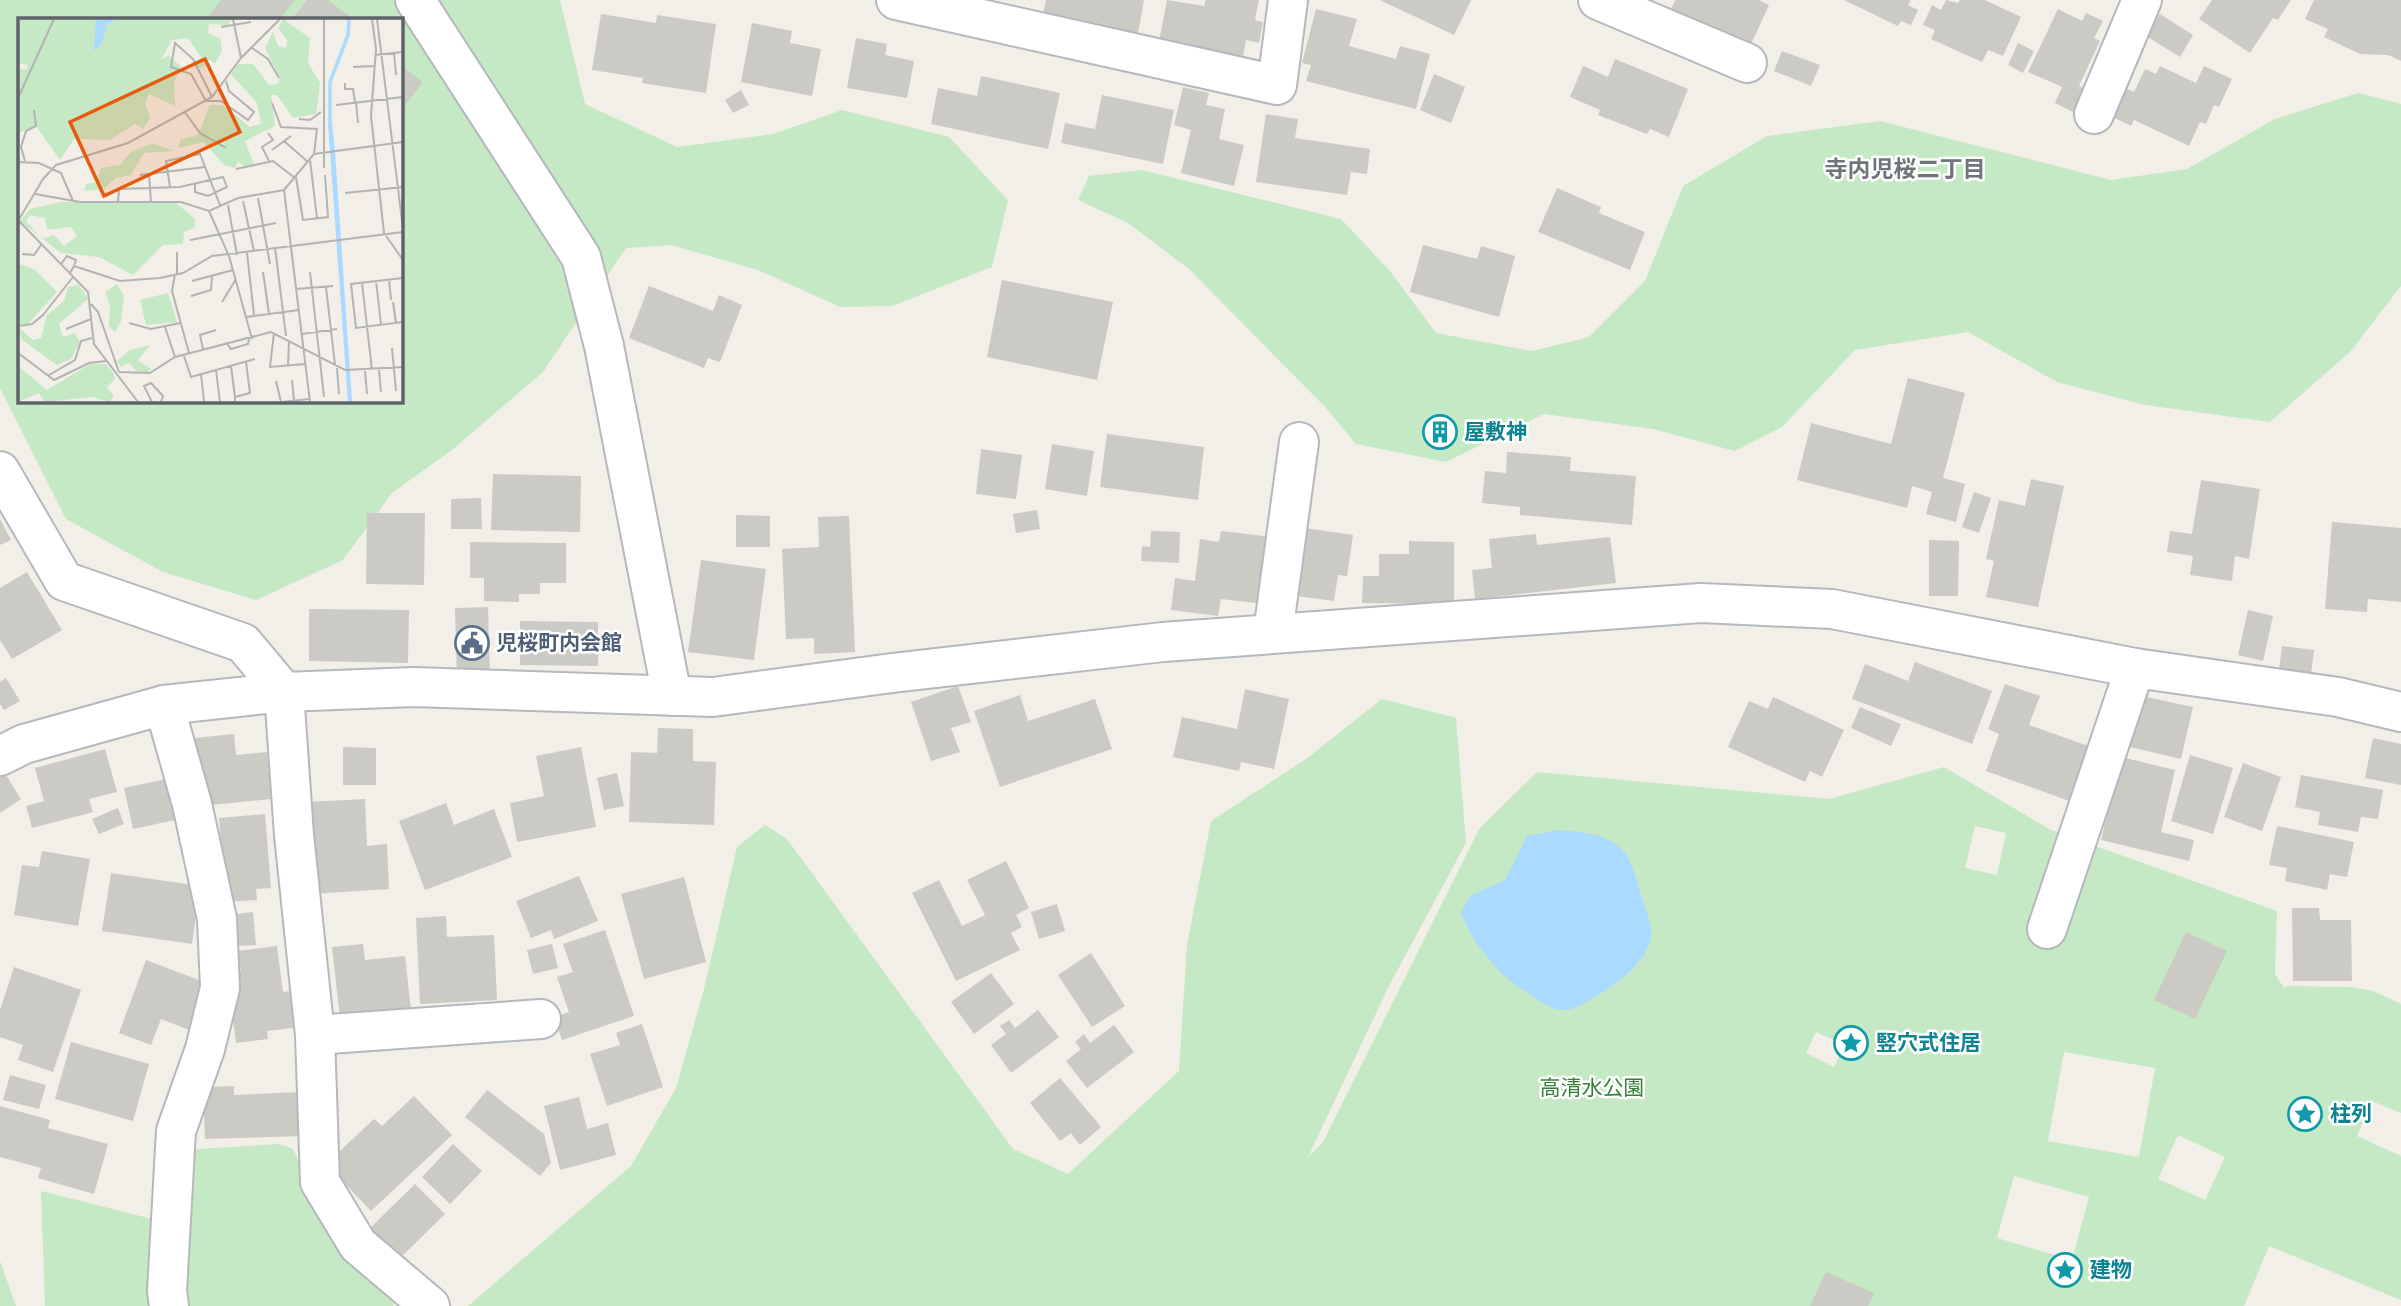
<svg xmlns="http://www.w3.org/2000/svg" width="2401" height="1306" font-family="'Space Grotesk','Noto Sans JP',sans-serif">
	<rect width="100%" height="100%" fill="#f1efe8"/>
	<!-- green -->
	<g fill="#c5e8c5" fill-rule="evenodd">
		<path d="M0,0H560L585,104L677,147L773,134L842,110L949,137L1008,200L992,267L892,306L840,307L758,270L671,245L626,248L543,372L452,450L392,493L343,560L256,600L163,572L66,519L0,388ZM19,19H401V401H19Z"/>
		<polygon points="2358,93 2401,104 2401,286 2350,352 2270,422 2145,405 2057,382 1968,332 1855,350 1782,427 1735,451 1653,429 1544,414 1446,462 1356,444 1327,409 1189,269 1128,223 1078,200 1089,176 1142,170 1341,219 1390,271 1436,333 1532,351 1589,337 1645,281 1683,186 1767,136 1880,121 2111,180 2187,169 2275,119"/>
		<path d="M1382,699L1456,718L1466,843L1389,986L1308,1157L1323,1142L1479,829L1537,772L1829,799L1944,767L2051,830L2277,911L2275,974L2284,988L2288,986L2351,987L2373,991L2401,1004V1113L2372,1101L2357,1136L2401,1156V1300L2269,1246L2244,1306H468L631,1166L676,1088L704,989L737,847L765,825L787,839L1013,1149L1068,1174L1179,1071L1187,945L1211,821L1306,759ZM1975,826L2006,833L1997,875L1965,868ZM1816,1032L1844,1045L1834,1067L1806,1053ZM2064,1052L2155,1068L2139,1157L2048,1141ZM2178,1135L2225,1157L2205,1200L2158,1179ZM2014,1176L2089,1197L2072,1260L1997,1238Z"/>
		<polygon points="279,1144 293,1149 320,1207 394,1298 393,1306 183,1306 186,1162 197,1149"/>
		<polygon points="41,1191 156,1220 156,1306 45,1306"/>
		<polygon points="0,1261 16,1306 0,1306"/>
	</g>
	<!-- water -->
	<path fill="#aadaff" d="M1558,830C1578,832 1596,832 1614,843C1629,852 1635,873 1639,889C1643,902 1649,916 1651,930C1654,956 1619,982 1600,994C1590,999 1577,1009 1566,1010C1551,1011 1535,997 1523,990C1500,977 1468,937 1461,912L1470,896L1505,880L1527,836Z"/>
	<!-- building -->
	<g fill="#cccac5">
		<polygon points="221,0 295,0 280,19 206,19"/>
		<polygon points="307,0 328,0 353,19 292,19"/>
		<polygon points="1046,0 1144,0 1137,39 1042,20"/>
		<polygon points="1167,0 1204,6 1206,0 1259,0 1255,20 1263,22 1259,43 1246,40 1242,63 1158,47"/>
		<polygon points="1380,0 1471,0 1454,35"/>
		<polygon points="1675,0 1759,0 1769,5 1747,53 1668,16"/>
		<polygon points="1844,0 1911,0 1908,5 1918,10 1911,25 1901,21 1898,26"/>
		<polygon points="1946,0 1958,3 1960,0 1985,0 2021,17 2003,56 1988,50 1982,62 1931,39 1935,30 1923,25 1932,5 1941,10"/>
		<polygon points="2212,0 2291,0 2278,20 2273,18 2250,53 2199,19"/>
		<polygon points="2314,0 2401,0 2401,61 2388,55 2360,54 2324,37 2328,29 2305,19"/>
		<polygon points="1316,9 1357,19 1349,46 1396,59 1400,46 1430,54 1416,109 1306,81 1311,65 1302,63"/>
		<polygon points="2058,9 2082,21 2086,13 2103,21 2094,38 2100,41 2079,86 2092,92 2081,116 2055,103 2062,87 2028,72"/>
		<polygon points="601,14 656,23 657,15 716,24 706,93 642,83 643,78 592,70"/>
		<polygon points="2160,14 2193,35 2180,57 2146,36"/>
		<polygon points="752,23 792,31 790,43 821,49 812,96 741,82"/>
		<polygon points="856,38 887,44 885,55 914,61 907,98 847,88"/>
		<polygon points="2018,43 2034,51 2023,73 2008,65"/>
		<polygon points="1782,51 1820,65 1811,86 1774,71"/>
		<polygon points="1615,59 1688,89 1669,137 1650,129 1647,134 1598,115 1600,110 1570,97 1583,66 1608,77"/>
		<polygon points="401,65 423,82 401,110"/>
		<polygon points="2160,66 2196,83 2204,66 2232,79 2219,107 2214,105 2206,124 2200,122 2189,146 2134,120 2131,126 2109,115 2122,87 2134,92 2145,69 2156,74"/>
		<polygon points="1434,74 1465,87 1451,123 1420,110"/>
		<polygon points="981,76 1060,93 1048,149 931,124 938,88 977,96"/>
		<polygon points="1183,87 1209,93 1206,105 1225,109 1219,139 1244,145 1234,186 1181,173 1191,130 1174,125"/>
		<polygon points="741,90 749,105 733,113 725,100"/>
		<polygon points="1102,95 1174,110 1163,164 1061,143 1065,123 1095,129"/>
		<polygon points="1266,114 1298,119 1295,138 1370,149 1367,174 1351,172 1347,195 1256,182"/>
		<polygon points="1557,188 1601,207 1599,213 1645,232 1630,270 1538,232"/>
		<polygon points="1423,245 1477,259 1481,246 1515,256 1499,317 1410,292"/>
		<polygon points="1002,280 1113,302 1097,380 987,357"/>
		<polygon points="649,286 713,311 719,295 742,305 720,362 708,358 704,368 629,338"/>
		<polygon points="1908,378 1965,393 1943,478 1965,484 1956,522 1926,514 1932,492 1912,486 1907,508 1797,480 1811,423 1891,444"/>
		<polygon points="1446,421 1449,441 1434,444 1431,423"/>
		<polygon points="1107,434 1204,447 1198,500 1100,487"/>
		<polygon points="1052,444 1094,451 1087,496 1045,489"/>
		<polygon points="981,449 1022,455 1016,499 976,494"/>
		<polygon points="1507,452 1571,457 1570,471 1636,476 1632,525 1520,515 1520,507 1482,503 1485,471 1506,473"/>
		<polygon points="493,474 581,476 580,532 491,530"/>
		<polygon points="2031,479 2064,486 2038,607 1986,597 1994,561 1986,559 1999,500 2025,506"/>
		<polygon points="2201,480 2260,489 2249,559 2235,556 2232,581 2190,575 2193,556 2167,552 2170,531 2192,534"/>
		<polygon points="1974,492 1991,498 1979,533 1962,527"/>
		<polygon points="481,498 482,529 451,529 451,499"/>
		<polygon points="1037,510 1040,529 1016,533 1013,514"/>
		<polygon points="367,513 425,513 424,585 366,584"/>
		<polygon points="736,515 770,516 770,547 736,547"/>
		<polygon points="849,516 855,652 814,654 814,638 786,639 782,549 819,547 818,517"/>
		<polygon points="0,519 11,540 0,545"/>
		<polygon points="2332,522 2401,528 2401,602 2368,599 2367,612 2325,609"/>
		<polygon points="1298,527 1353,535 1347,576 1338,575 1334,601 1289,595"/>
		<polygon points="1151,531 1180,532 1179,563 1141,561 1142,546 1150,547"/>
		<polygon points="1221,531 1272,537 1264,604 1221,599 1218,616 1171,610 1175,578 1195,581 1200,539 1219,542"/>
		<polygon points="1536,534 1537,545 1610,537 1616,583 1475,599 1472,570 1492,568 1489,539"/>
		<polygon points="1929,540 1959,541 1958,596 1929,596"/>
		<polygon points="1409,541 1454,542 1454,604 1362,603 1363,576 1379,576 1379,554 1409,554"/>
		<polygon points="470,542 566,543 566,583 540,583 540,594 519,594 519,602 484,601 484,578 470,578"/>
		<polygon points="701,560 766,569 754,660 688,652"/>
		<polygon points="27,572 62,630 12,659 0,640 0,588"/>
		<polygon points="488,607 490,678 457,679 455,608"/>
		<polygon points="309,609 409,610 408,663 309,661"/>
		<polygon points="2248,610 2273,616 2263,661 2238,655"/>
		<polygon points="520,621 598,622 598,666 520,665"/>
		<polygon points="2282,646 2314,650 2311,675 2279,670"/>
		<polygon points="1915,662 1992,691 1972,744 1852,699 1865,664 1908,681"/>
		<polygon points="6,678 20,701 4,710 0,704 0,682"/>
		<polygon points="2005,684 2040,696 2029,725 2091,747 2072,802 1986,771 1999,734 1988,729"/>
		<polygon points="958,686 971,722 951,728 960,752 931,761 911,702"/>
		<polygon points="1245,689 1289,699 1274,769 1241,762 1239,771 1173,757 1182,717 1237,729"/>
		<polygon points="1020,695 1028,721 1095,699 1112,749 1000,787 974,711"/>
		<polygon points="2142,696 2193,707 2181,759 2130,747"/>
		<polygon points="1773,697 1844,730 1822,777 1810,771 1805,782 1728,747 1749,701 1768,709"/>
		<polygon points="1860,707 1901,724 1891,746 1851,728"/>
		<polygon points="658,728 693,729 693,761 716,762 714,825 629,822 631,752 657,753"/>
		<polygon points="234,734 236,755 267,752 271,799 201,806 194,738"/>
		<polygon points="2373,738 2401,744 2401,785 2365,778"/>
		<polygon points="343,747 376,748 376,785 343,785"/>
		<polygon points="581,747 596,827 517,842 510,803 544,796 536,756"/>
		<polygon points="105,749 117,792 89,799 93,812 32,828 26,806 44,801 35,768"/>
		<polygon points="2190,755 2233,768 2213,834 2171,821"/>
		<polygon points="2121,757 2175,770 2161,832 2194,840 2189,861 2101,840"/>
		<polygon points="2243,763 2281,777 2262,831 2224,817"/>
		<polygon points="4,772 21,799 0,813 0,774"/>
		<polygon points="617,773 624,806 604,810 597,778"/>
		<polygon points="2301,775 2383,790 2378,819 2361,817 2358,832 2318,825 2320,812 2295,807"/>
		<polygon points="166,779 175,820 133,829 124,788"/>
		<polygon points="365,799 367,846 387,844 389,889 313,894 307,802"/>
		<polygon points="446,803 454,825 494,809 512,857 425,890 399,821"/>
		<polygon points="118,808 124,824 99,834 92,819"/>
		<polygon points="265,814 271,888 256,889 257,900 226,902 219,818"/>
		<polygon points="2277,826 2354,842 2347,877 2330,874 2327,890 2285,881 2287,868 2269,865"/>
		<polygon points="42,851 90,859 78,926 14,915 22,865 39,867"/>
		<polygon points="1006,861 1029,908 1016,915 1022,927 1011,933 1020,950 956,981 912,893 939,880 962,926 985,915 967,880"/>
		<polygon points="111,873 200,886 192,944 102,931"/>
		<polygon points="579,876 598,921 554,939 551,930 531,938 516,901"/>
		<polygon points="684,877 706,962 644,979 621,894"/>
		<polygon points="1057,904 1065,931 1039,939 1031,912"/>
		<polygon points="2292,908 2319,908 2320,920 2351,920 2352,981 2293,981"/>
		<polygon points="253,912 256,945 232,946 229,915"/>
		<polygon points="446,916 447,937 494,935 497,1000 420,1004 416,918"/>
		<polygon points="605,930 634,1016 562,1040 554,1017 569,1012 557,977 573,972 563,944"/>
		<polygon points="2186,932 2227,951 2195,1019 2154,1000"/>
		<polygon points="363,944 365,960 405,956 411,1010 340,1018 332,947"/>
		<polygon points="552,944 558,968 533,974 527,950"/>
		<polygon points="277,946 283,992 297,990 301,1027 267,1031 268,1039 236,1043 227,972 241,971 238,951"/>
		<polygon points="1091,953 1125,1006 1092,1027 1058,975"/>
		<polygon points="146,960 207,983 189,1030 161,1019 151,1045 119,1033"/>
		<polygon points="14,967 81,990 53,1072 18,1060 23,1045 0,1037 0,1010"/>
		<polygon points="991,973 1014,1004 974,1034 951,1002"/>
		<polygon points="1038,1010 1059,1037 1011,1073 991,1045 1006,1034 1000,1026 1009,1020 1015,1028"/>
		<polygon points="642,1024 663,1087 607,1106 590,1054 620,1045 616,1033"/>
		<polygon points="1114,1025 1134,1052 1087,1088 1066,1061 1081,1049 1075,1042 1084,1034 1090,1043"/>
		<polygon points="71,1042 149,1064 133,1121 55,1099"/>
		<polygon points="10,1075 46,1085 39,1109 3,1100"/>
		<polygon points="1060,1078 1101,1127 1080,1145 1071,1133 1060,1141 1030,1103"/>
		<polygon points="234,1086 234,1095 302,1092 304,1136 205,1139 203,1087"/>
		<polygon points="487,1090 544,1134 551,1163 540,1176 465,1117"/>
		<polygon points="414,1096 452,1135 371,1211 326,1164 374,1119 382,1126"/>
		<polygon points="579,1097 587,1129 608,1123 616,1155 560,1170 544,1106"/>
		<polygon points="0,1106 50,1120 48,1128 108,1144 94,1194 38,1178 41,1168 0,1157"/>
		<polygon points="453,1144 482,1171 450,1204 422,1177"/>
		<polygon points="415,1184 445,1214 397,1261 367,1231"/>
		<polygon points="1826,1272 1874,1293 1868,1306 1810,1306"/>
	</g>
	<g fill="none" stroke-linecap="round" stroke-linejoin="round">
		<!-- minor casing -->
		<g stroke="#b5b8bc" stroke-width="42">
			<g id="minor">
				<polyline points="415,0 581,257 604,346 672,696"/>
				<polyline points="896,0 1277,85 1288,0"/>
				<polyline points="1598,0 1747,63"/>
				<polyline points="2094,114 2142,0"/>
				<polyline points="0,471 64,581 243,643 284,692 294,835 315,1035 320,1182 358,1245 430,1306"/>
				<polyline points="1273,633 1299,442"/>
				<polyline points="164,705 192,804 217,919 220,988 205,1049 176,1131 167,1291 169,1306"/>
				<polyline points="0,756 24,744 164,705 284,692 414,687 713,697 892,673 1163,642 1701,603 1832,609 2135,668 2338,697 2401,712"/>
				<polyline points="2047,929 2135,668"/>
				<polyline points="315,1035 541,1019"/>
			</g>
		</g>
		<!-- minor -->
		<use href="#minor" stroke="#fff" stroke-width="38"/>
	</g>
	<!-- icons -->
	<defs>
		<g id="building-ring" transform="scale(1.75)"><circle r="9.5" fill="#fff" stroke="#0f9aa8" stroke-width="1.5"/><path d="M-4-6H4V6H1V3H-1V6H-4ZM-2.5-4.3h1.7v1.8h-1.7ZM.8-4.3h1.7v1.8H.8ZM-2.5-1h1.7V.8h-1.7ZM.8-1h1.7V.8H.8Z" fill="#0f9aa8"/></g>
		<g id="civic-ring" transform="scale(1.75)"><circle r="9.5" fill="#fff" stroke="#5c6f8a" stroke-width="1.5"/><path d="M-.6-6.5H3V-4.5H.6V-3L4-1V1h2V6H-6V1h2V-1L-.6-3ZM-1.2 2.5V6h2.4V2.5Z" fill="#5c6f8a"/></g>
		<g id="sight-ring" transform="scale(1.75)"><circle r="9.5" fill="#fff" stroke="#0f9aa8" stroke-width="1.5"/><path d="M0-6L1.8-2.2L6-1.7L2.9 1.2L3.7 5.4L0 3.3L-3.7 5.4L-2.9 1.2L-6-1.7L-1.8-2.2Z" fill="#0f9aa8"/></g>
	</defs>
	<g fill-rule="evenodd">
		<use href="#building-ring" x="1440" y="432"/>
		<use href="#civic-ring" x="472" y="643"/>
		<use href="#sight-ring" x="1851" y="1043"/>
		<use href="#sight-ring" x="2305" y="1114"/>
		<use href="#sight-ring" x="2065" y="1270"/>
	</g>
	<g text-anchor="middle" stroke-width="5" stroke-linejoin="round" paint-order="stroke">
		<!-- culture labels -->
		<g font-size="21" font-weight="bold" fill="#0d838f" stroke="#fff" text-anchor="start">
			<text x="1464" y="439">屋敷神</text>
			<text x="1876" y="1050">竪穴式住居</text>
			<text x="2330" y="1121">柱列</text>
			<text x="2090" y="1277">建物</text>
		</g>
		<!-- service labels -->
		<g font-size="21" font-weight="bold" fill="#4e5e75" stroke="#fff" text-anchor="start">
			<text x="496" y="650">児桜町内会館</text>
		</g>
		<!-- park labels -->
		<g font-size="21" fill="#348238" stroke="#fff">
			<text x="1592" y="1095">高清水公園</text>
		</g>
		<!-- neighbourhood labels -->
		<g font-size="23" font-weight="bold" fill="#70757a" stroke="#fff">
			<text x="1905" y="177">寺内児桜二丁目</text>
		</g>
	</g>
	<!-- overview -->
	<g transform="translate(18 18)">
		<rect width="385" height="385" fill="#f1efe8"/>
		<path d="M0,1H214V2L209,7L191,6L190,15L202,20L204,33L197,45L184,39L188,48L181,50L178,44L183,39L170,20L154,22L144,40L140,39L145,41L151,37L163,49L156,65L157,88L131,76L127,85L132,100L125,111L117,106L92,122L56,121L42,142L18,108L0,115V50L8,52L10,47L0,45ZM265,1L292,20L290,45L302,65L298,96L275,100L259,77H253L257,108L227,123L236,147L226,149L220,143L217,150L206,147L186,124L160,130L163,121L180,117L192,87H204L232,109L243,106L239,85L213,56L220,46H235L251,67L259,66L262,60L247,30L255,14L260,28L268,30L269,22L260,10ZM134,125L156,133L126,135L113,157L98,160L86,171L67,173L68,166L78,165L83,150L102,147L112,135ZM43,184H157L177,201V209L166,214L165,226L145,227L115,257L81,239L43,235L2,203L12,191ZM12,197L27,200L29,212L53,209L59,218L46,228L36,217L24,221L8,203ZM0,235L1,246L16,251L39,274L10,306H0ZM99,266L106,278L103,303L97,314L91,309L92,287L87,274ZM61,267L70,281L41,306L45,319L57,315L62,324L53,341L39,347L3,321L1,310L15,322L23,320L29,297L46,283L50,269ZM150,275L159,304L128,307L122,282ZM132,327L120,342L133,351L130,354H120L111,345L103,349L99,343L112,332ZM72,346H88L95,355L97,361L89,369L96,378L91,384L74,379L27,384L21,375L0,384V348L29,372Z" fill="#c5e8c5" fill-rule="evenodd"/>
		<path d="M78,1H99L88,7L85,24L76,33ZM310,105H314L317,134L334,384H330Z" fill="#aadaff"/>
		<path fill="none" stroke="#aadaff" stroke-width="3.5" d="M312,111V64L330,17L331,1"/>
		<path fill="none" stroke="#b3b3b1" stroke-width="2" d="M215,1L223,40M306,1V150M354,1L358,31L353,98L366,215L385,242M359,1L385,211M203,9L233,4M234,30L250,41L261,60M376,35L378,57M357,37L385,34M335,49L356,48M327,65V71H335L337,84M0,80L36,1M188,83L173,56L153,49L157,25L175,41L194,79M188,83H203L230,102L236,94L211,73L208,63M338,84L340,105M318,87L385,79M166,93L182,115L208,130M281,101L292,102L303,94M250,115L255,122L244,129L251,143M266,123L290,144M254,132L273,118M296,136L385,124M292,142L299,200M7,143L3,129L8,113L18,108L16,92M0,144L21,145L43,155L55,183M218,151L255,143L277,160M131,156L133,184M122,157L187,149M278,159L285,202L310,199L307,157M152,169L148,143L182,136L202,187M266,172L292,384M327,175L385,169M17,176L62,184H163L191,193L220,180L266,172L296,136L299,111L263,109L254,85M240,180L252,246M225,183L236,233M100,184L101,171L162,169L205,159L209,169L190,178L177,174V166M210,187L219,237M191,193L211,238L234,321M0,202L70,274L76,326L120,384M0,203L25,161L38,147L110,125L194,79L223,40L262,1M172,222L258,205M257,229L268,318M229,235L236,297M4,236L16,237L23,227M43,246L49,238L58,242L56,248M245,254L251,296M292,254L306,379M52,255L56,248L102,263L142,260L165,255L194,238L385,214M157,256L154,273L171,335M159,256V234M385,260L333,266L338,310L385,304M371,261L373,282M174,263L215,252M358,263L363,306M344,265L354,352M308,269L317,347M278,271L315,268M173,278L193,272L194,258M204,284L218,261M375,284L378,305M73,286L80,294L101,354M228,299L281,292M111,305L133,311L162,305M0,308L14,306L25,297L55,259M147,309L157,339M48,311L73,301M256,315L252,349L287,346M284,316L319,311M208,324L213,331L230,326L231,321M374,330L378,373M185,331L182,317L198,312M0,335L36,362L71,345L88,343M166,338L173,359L237,341M213,348L217,379M270,348L271,323M319,350L321,376M198,352L202,384M361,352L363,374M347,353L349,376M101,354L132,355L157,339L253,314L327,352L385,349M183,356L186,384M31,357L57,342L63,323L74,320M274,362L276,383M258,363L263,384M134,384L126,368L133,365L145,378L143,384M217,384V379L232,375L228,344M265,384L291,381"/>
		<path fill="#e8590c" fill-opacity="0.15" stroke="#e8590c" stroke-width="3.5" d="M187,41L222,114L86,178L52,104Z"/>
		<rect width="385" height="385" fill="none" stroke="#5f6368" stroke-width="3.5"/>
	</g>
</svg>
